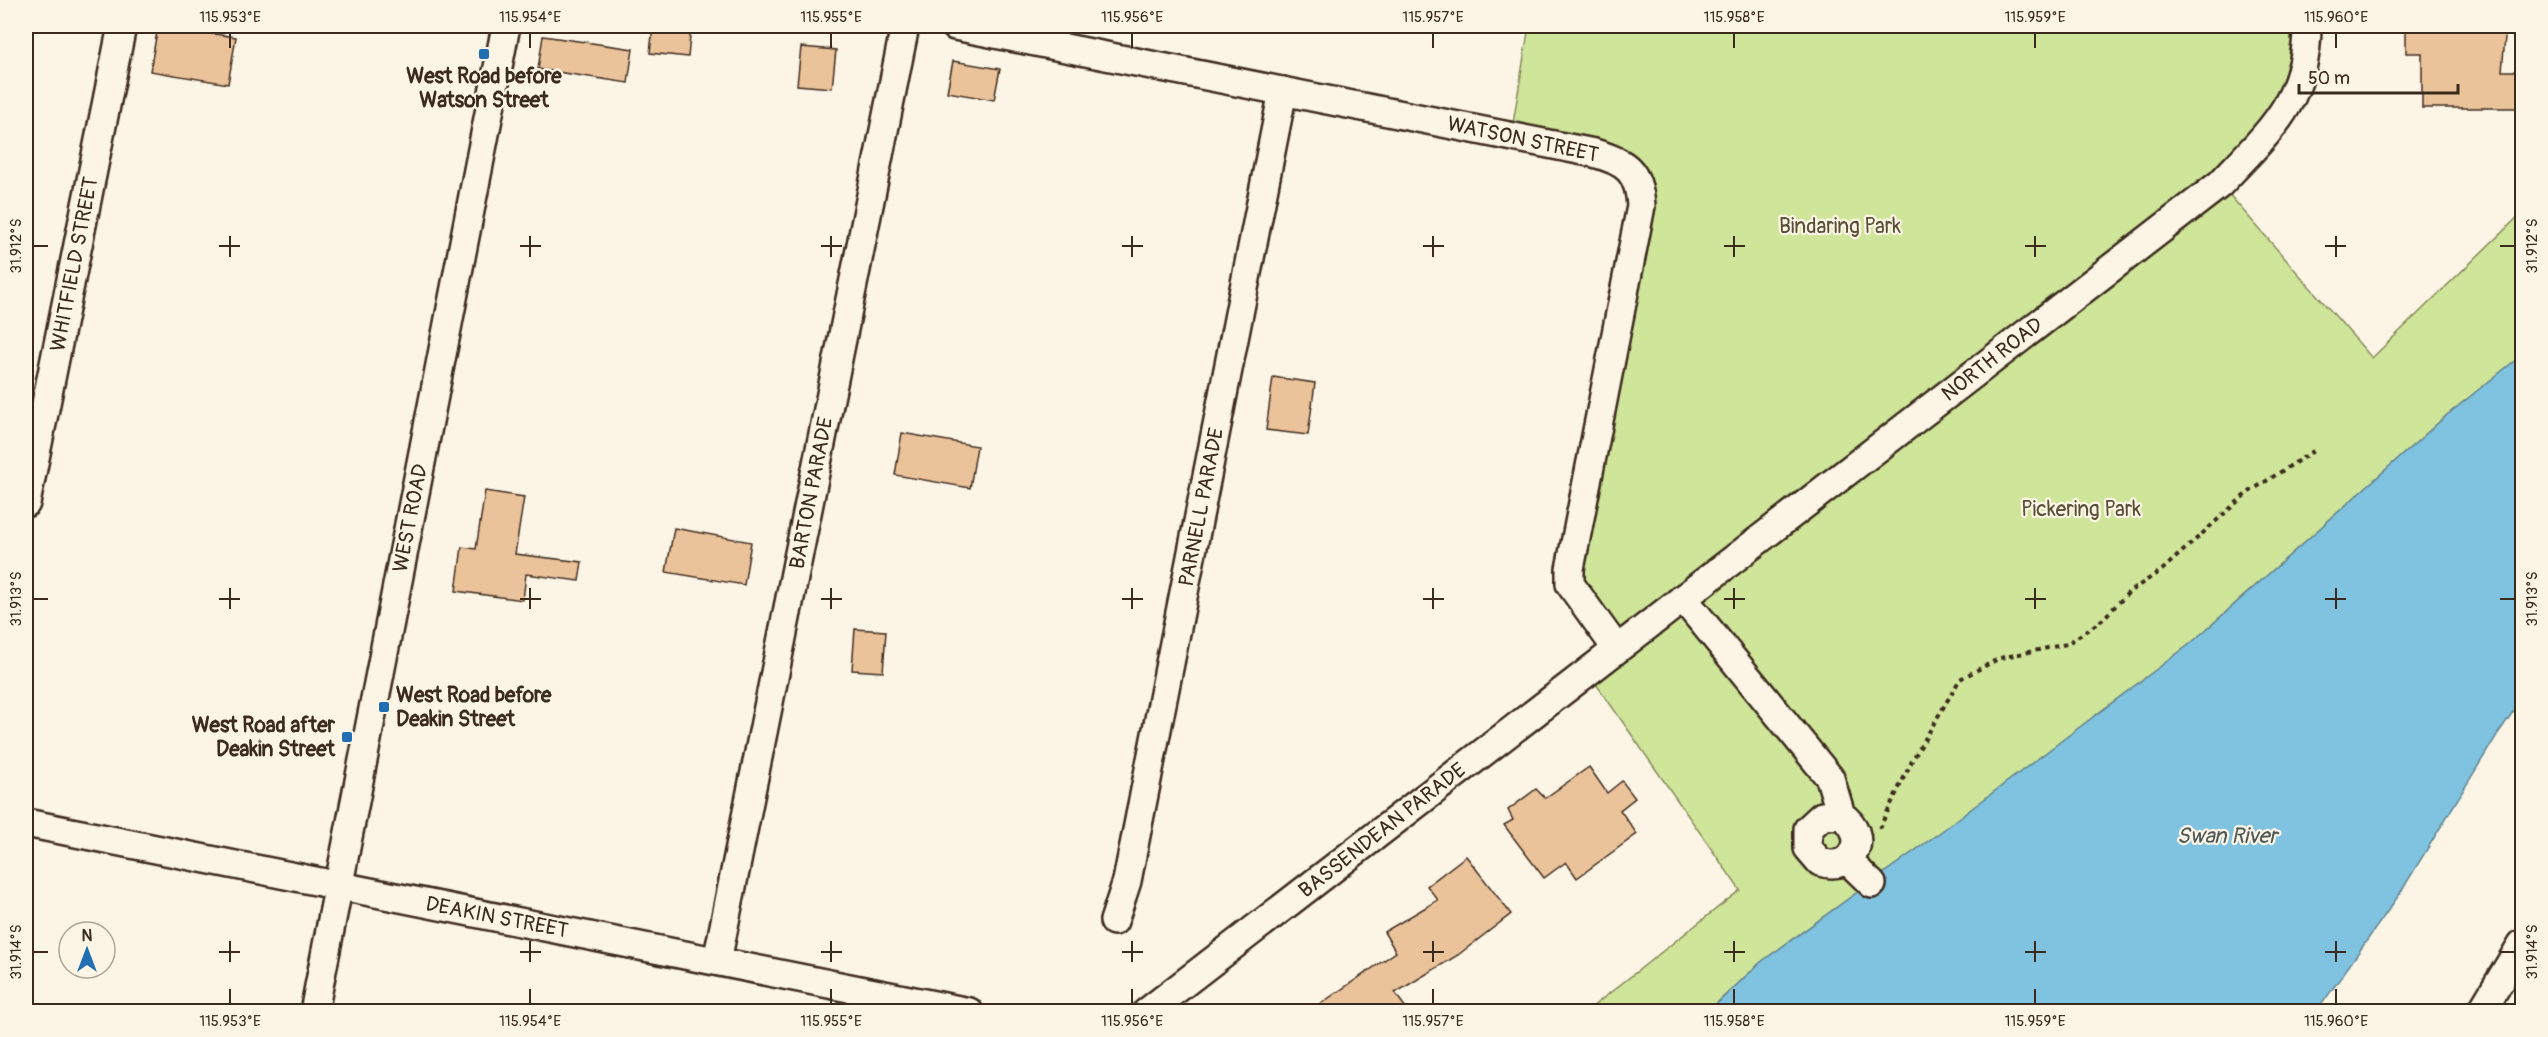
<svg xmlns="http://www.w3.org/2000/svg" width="2548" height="1037" font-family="Pangolin,sans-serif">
	<rect width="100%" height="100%" fill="#fcf5e5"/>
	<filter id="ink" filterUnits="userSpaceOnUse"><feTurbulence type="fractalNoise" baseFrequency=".0167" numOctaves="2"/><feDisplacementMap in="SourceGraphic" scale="12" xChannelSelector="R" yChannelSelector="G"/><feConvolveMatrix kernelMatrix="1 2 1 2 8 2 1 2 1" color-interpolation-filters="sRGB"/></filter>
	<g filter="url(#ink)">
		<!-- green -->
		<polygon fill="#cfe59a" stroke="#85885c" stroke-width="1.5" points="1529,26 2307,26 2307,54 2220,184 2372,358 2522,213 2522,355 2447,415 2190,644 1942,831 1761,962 1708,1011 1587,1011 1740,890 1587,671 1616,648 1570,584 1641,206 1629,169 1511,136"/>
		<!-- water -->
		<polygon fill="#7fc3e0" stroke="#648692" stroke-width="1.5" points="2522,355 2522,699 2497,735 2399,895 2317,1011 1708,1012 1761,962 1942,831 2190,644 2447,415"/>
		<!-- building -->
		<g fill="#ebc39b" stroke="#3b2a1e" stroke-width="1.5">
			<polygon points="158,26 236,37 228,84 150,71"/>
			<polygon points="653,26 691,26 688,57 650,53"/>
			<polygon points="2406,26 2506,26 2502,71 2523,71 2523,108 2422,108 2422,53 2406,53"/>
			<polygon points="543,36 633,49 628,83 538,69"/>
			<polygon points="801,47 836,50 832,88 797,85"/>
			<polygon points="953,61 1000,69 994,100 947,92"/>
			<polygon points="1273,377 1315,383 1308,435 1266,430"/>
			<polygon points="902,433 977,446 970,488 895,475"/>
			<polygon points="485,491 524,497 515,554 582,562 579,581 526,574 523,600 456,591 462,547 476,549"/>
			<polygon points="674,528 751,542 744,585 666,572"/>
			<polygon points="855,629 886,631 883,672 852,670"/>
			<polygon points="1589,767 1607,793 1622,781 1635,798 1620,810 1637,834 1577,878 1566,862 1544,878 1504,825 1513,820 1508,810 1536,789 1545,798"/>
			<polygon points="1466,856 1511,914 1458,955 1395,993 1408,1011 1310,1011 1396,952 1384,932 1438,900 1427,886"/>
		</g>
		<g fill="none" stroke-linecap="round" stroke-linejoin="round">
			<!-- minor casing -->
			<g stroke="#3b2a1e" stroke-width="32">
				<g id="minor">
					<path d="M955,26L1594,153C1627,162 1639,172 1641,206L1570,569V584L1616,648"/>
					<polyline points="26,503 122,26"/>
					<path d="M1683,598L1830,778L1841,815C1871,835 1855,873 1820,862L1808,848V829L1822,816L1841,815"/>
					<polyline points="26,823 969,1012"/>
					<polyline points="1847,860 1872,884"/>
					<polyline points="1114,921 1127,881 1283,91"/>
					<polyline points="717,961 905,26"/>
					<polyline points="314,1012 506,26"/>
					<path d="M1147,1012L2220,184C2268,132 2307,102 2307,26"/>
					<polyline points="2481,1012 2522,944"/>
				</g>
			</g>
			<!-- path -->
			<polyline stroke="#3b2a1e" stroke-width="4" stroke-dasharray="4.5 4.5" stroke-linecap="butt" points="1879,829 1912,761 1960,679 2000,658 2067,644 2102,620 2129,592 2162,570 2246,494 2315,450"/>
			<!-- minor -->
			<use href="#minor" stroke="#fcf5e5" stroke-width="27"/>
		</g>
	</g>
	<!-- ticks -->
	<path fill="none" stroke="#3b2a1e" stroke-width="2" d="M230,33V48M530,33V48M831,33V48M1132,33V48M1433,33V48M1734,33V48M2035,33V48M2336,33V48M230,236V257M530,236V257M831,236V257M1132,236V257M1433,236V257M1734,236V257M2035,236V257M2336,236V257M33,246H48M219,246H240M520,246H541M821,246H842M1122,246H1143M1423,246H1444M1724,246H1745M2025,246H2046M2325,246H2346M2500,246H2515M230,588V609M530,588V609M831,588V609M1132,588V609M1433,588V609M1734,588V609M2035,588V609M2336,588V609M33,599H48M219,599H240M520,599H541M821,599H842M1122,599H1143M1423,599H1444M1724,599H1745M2025,599H2046M2325,599H2346M2500,599H2515M230,941V962M530,941V962M831,941V962M1132,941V962M1433,941V962M1734,941V962M2035,941V962M2336,941V962M33,952H48M219,952H240M520,952H541M821,952H842M1122,952H1143M1423,952H1444M1724,952H1745M2025,952H2046M2325,952H2346M2500,952H2515M230,989V1004M530,989V1004M831,989V1004M1132,989V1004M1433,989V1004M1734,989V1004M2035,989V1004M2336,989V1004"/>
	<!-- markers -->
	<g fill="#1f6fb2" stroke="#fcf5e5" stroke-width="2">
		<rect x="478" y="48" width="12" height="12" rx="3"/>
		<rect x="378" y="701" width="12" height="12" rx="3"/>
		<rect x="341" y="731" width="12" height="12" rx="3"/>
	</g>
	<g text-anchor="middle" stroke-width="4.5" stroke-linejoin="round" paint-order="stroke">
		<!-- poi labels -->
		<g font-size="21" font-weight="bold" fill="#3b2a1e" stroke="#fcf5e5">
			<text x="484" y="83">West Road before<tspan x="484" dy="24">Watson Street</tspan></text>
			<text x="396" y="702" text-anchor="start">West Road before<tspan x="396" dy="24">Deakin Street</tspan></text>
			<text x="335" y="732" text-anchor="end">West Road after<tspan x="335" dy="24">Deakin Street</tspan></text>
		</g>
		<!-- street labels -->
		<g font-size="21" fill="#3b2a1e" stroke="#fcf5e5">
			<text transform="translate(1523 139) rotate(12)" y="7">WATSON STREET</text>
			<text transform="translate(74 264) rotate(-79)" y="7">WHITFIELD STREET</text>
			<text transform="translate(1992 359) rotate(-38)" y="7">NORTH ROAD</text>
			<text transform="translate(811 493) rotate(-79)" y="7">BARTON PARADE</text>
			<text transform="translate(1201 507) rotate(-79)" y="7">PARNELL PARADE</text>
			<text transform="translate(410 518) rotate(-79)" y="7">WEST ROAD</text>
			<text transform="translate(1382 830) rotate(-38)" y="7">BASSENDEAN PARADE</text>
			<text transform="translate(497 917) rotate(11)" y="7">DEAKIN STREET</text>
		</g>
		<!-- park labels -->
		<g font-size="21" fill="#594f37" stroke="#fcf5e5">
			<text x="1840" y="233">Bindaring Park</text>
			<text x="2081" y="516">Pickering Park</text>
		</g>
		<!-- water labels -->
		<g font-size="22" font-style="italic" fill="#4f5858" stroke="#fcf5e5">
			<text x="2227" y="843">Swan River</text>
		</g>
	</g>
	<!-- margin -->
	<rect width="2548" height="1037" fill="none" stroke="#fcf5e5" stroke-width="66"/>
	<!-- north arrow -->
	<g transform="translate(87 950)"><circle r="28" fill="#fcf5e5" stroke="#afa495" stroke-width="1.5"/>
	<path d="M0-4.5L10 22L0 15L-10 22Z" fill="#1f6fb2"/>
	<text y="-9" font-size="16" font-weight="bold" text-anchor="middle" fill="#3b2a1e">N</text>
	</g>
	<!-- scale -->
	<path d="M2299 84v9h159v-9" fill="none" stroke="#3b2a1e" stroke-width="3"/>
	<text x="2308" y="84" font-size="18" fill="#3b2a1e" stroke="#fcf5e5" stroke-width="4.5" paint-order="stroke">50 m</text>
	<rect x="33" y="33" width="2482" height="971" fill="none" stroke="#3b2a1e" stroke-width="2"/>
	<g font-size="15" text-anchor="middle" fill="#3b2a1e">
		<text x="230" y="22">115.953°E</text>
		<text x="530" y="22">115.954°E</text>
		<text x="831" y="22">115.955°E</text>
		<text x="1132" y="22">115.956°E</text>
		<text x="1433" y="22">115.957°E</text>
		<text x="1734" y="22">115.958°E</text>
		<text x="2035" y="22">115.959°E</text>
		<text x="2336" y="22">115.960°E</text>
		<text transform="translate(16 246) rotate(-90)" y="5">31.912°S</text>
		<text transform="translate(2532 246) rotate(-90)" y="5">31.912°S</text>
		<text transform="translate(16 599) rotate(-90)" y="5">31.913°S</text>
		<text transform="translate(2532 599) rotate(-90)" y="5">31.913°S</text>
		<text transform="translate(16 952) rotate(-90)" y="5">31.914°S</text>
		<text transform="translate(2532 952) rotate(-90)" y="5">31.914°S</text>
		<text x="230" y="1026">115.953°E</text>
		<text x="530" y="1026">115.954°E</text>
		<text x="831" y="1026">115.955°E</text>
		<text x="1132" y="1026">115.956°E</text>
		<text x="1433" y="1026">115.957°E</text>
		<text x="1734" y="1026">115.958°E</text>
		<text x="2035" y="1026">115.959°E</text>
		<text x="2336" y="1026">115.960°E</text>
	</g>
</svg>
